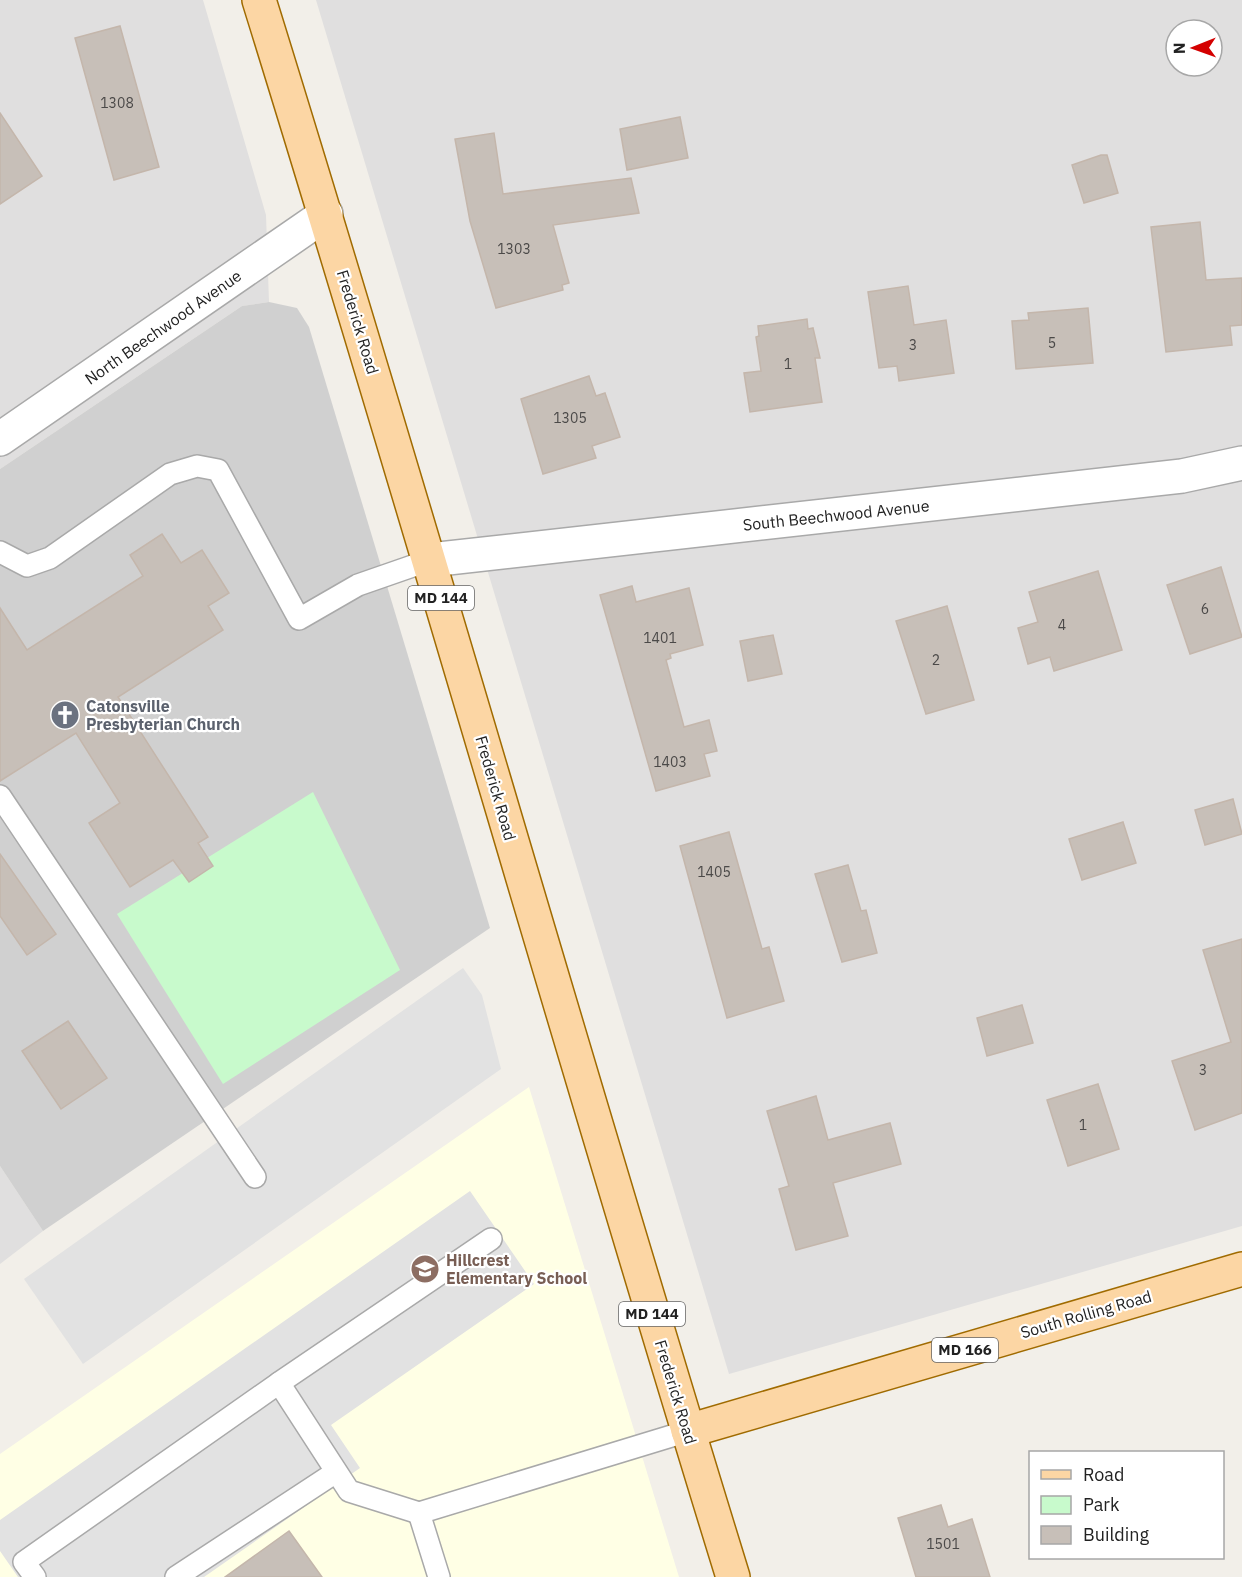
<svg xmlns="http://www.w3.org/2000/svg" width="1242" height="1577" font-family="'IBM Plex Sans',sans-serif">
	<rect width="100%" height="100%" fill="#f2efe9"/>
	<!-- residential -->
	<g fill="#e0dfdf" fill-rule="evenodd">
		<polygon points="0,0 203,0 266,215 269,302 242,306 0,469"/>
		<path d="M316,0H1242V1226L729,1374ZM1176,30H1212V66H1176Z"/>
		<polygon points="0,1166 43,1231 0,1264"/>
	</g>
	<!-- education -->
	<polygon fill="#ffffe5" points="529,1087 679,1577 0,1577 0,1454"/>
	<!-- religious -->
	<polygon fill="#d0d0d0" points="269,302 297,308 309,327 490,928 43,1231 0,1166 0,469 242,306"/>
	<!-- park -->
	<polygon fill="#c8facc" points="313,792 400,970 223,1084 117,914"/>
	<!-- parking -->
	<g fill="#e2e2e2">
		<polygon points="463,968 482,995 501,1069 83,1364 24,1279"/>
		<polygon points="470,1191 534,1284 331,1425 360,1468 204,1577 18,1577 0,1551 0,1520"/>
	</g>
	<!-- building -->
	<g fill="#c7bfb8" stroke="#c4b6ab" stroke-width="1.5">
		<polygon points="120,26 159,167 114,180 75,38"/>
		<polygon points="0,113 42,176 0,204"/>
		<polygon points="680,117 688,158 627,170 620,129"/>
		<polygon points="494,133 503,194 631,178 639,213 553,225 569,283 562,285 563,290 496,308 470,221 455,139"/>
		<polygon points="1101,155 1107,155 1118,193 1084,203 1072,165"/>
		<polygon points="1200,222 1206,280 1242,278 1242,325 1230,326 1232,345 1166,352 1151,227"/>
		<polygon points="908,286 914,325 946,320 954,373 899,381 897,366 879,368 868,292"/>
		<polygon points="1088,308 1093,363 1016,369 1012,321 1029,320 1028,313"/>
		<polygon points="807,319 808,329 813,328 820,358 815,358 822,402 750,412 744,373 761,371 756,337 759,336 758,326"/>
		<polygon points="589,376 596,396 605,393 620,437 592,446 596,458 543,474 521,399"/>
		<polygon points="162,534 181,563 202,550 229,593 208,606 223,630 118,697 208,837 198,843 213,866 189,882 173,860 130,887 89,823 120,803 76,733 0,781 0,608 27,650 143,576 130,555"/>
		<polygon points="1221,567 1242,637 1190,654 1167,585"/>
		<polygon points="1098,571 1122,650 1054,671 1050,657 1028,664 1018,628 1038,622 1029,592"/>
		<polygon points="632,586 636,602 689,588 703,645 670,654 671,658 666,660 684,727 709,720 717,751 704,754 710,776 656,791 600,595"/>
		<polygon points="947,606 974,700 926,714 896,621"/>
		<polygon points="773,635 782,674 748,681 740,641"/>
		<polygon points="1233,799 1242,834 1205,845 1195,810"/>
		<polygon points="1123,822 1136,863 1082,880 1069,839"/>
		<polygon points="729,832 762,949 769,947 784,1001 727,1018 680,846"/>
		<polygon points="0,854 56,934 27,955 0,916"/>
		<polygon points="848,865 861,911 866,910 877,953 842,962 815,874"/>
		<polygon points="1242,939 1242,1113 1195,1130 1172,1061 1231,1042 1203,950"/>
		<polygon points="1022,1005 1033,1043 987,1056 977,1018"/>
		<polygon points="68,1021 107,1078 61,1109 22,1051"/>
		<polygon points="1098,1084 1119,1149 1068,1166 1047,1100"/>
		<polygon points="816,1096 828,1140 890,1123 901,1164 833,1183 848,1236 796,1250 779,1189 789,1186 767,1111"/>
		<polygon points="941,1505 948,1527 972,1519 990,1577 916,1577 898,1518"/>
		<polygon points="289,1531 322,1577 225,1577"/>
	</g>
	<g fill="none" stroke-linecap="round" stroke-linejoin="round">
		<!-- lane casing -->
		<g stroke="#a9a9a9" stroke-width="24">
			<g id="lane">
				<polyline points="0,552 27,566 50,558 170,474 197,466 218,470 299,619 358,585 430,560"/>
				<polyline points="0,796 255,1177"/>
				<polyline points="419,1513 349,1491 279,1383 491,1239"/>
				<polyline points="35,1577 24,1562 279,1383"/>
				<polyline points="176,1577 336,1472"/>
				<polyline points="439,1577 419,1513 688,1431"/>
			</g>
		</g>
		<!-- street casing -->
		<g stroke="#a9a9a9" stroke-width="36">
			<g id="street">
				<polyline points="0,439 326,214"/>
				<polyline points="430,560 1182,476 1242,463"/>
			</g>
		</g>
		<!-- primary casing -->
		<g stroke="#a06b00" stroke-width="36">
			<g id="primary">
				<path d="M259,0C422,524 571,1053 733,1577"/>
				<polyline points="688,1431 1242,1269"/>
			</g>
		</g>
		<!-- lane -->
		<use href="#lane" stroke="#fff" stroke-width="21"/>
		<!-- street -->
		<use href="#street" stroke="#fff" stroke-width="33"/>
		<!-- primary -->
		<use href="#primary" stroke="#fcd6a4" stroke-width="33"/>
	</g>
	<!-- icons -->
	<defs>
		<g id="church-disc" transform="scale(1.5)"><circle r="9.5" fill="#6b7280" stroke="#fff"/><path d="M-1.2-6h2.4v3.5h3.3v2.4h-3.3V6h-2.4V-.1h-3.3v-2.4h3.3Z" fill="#fff"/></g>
		<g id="school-disc" transform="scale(1.5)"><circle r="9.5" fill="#8d6e63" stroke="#fff"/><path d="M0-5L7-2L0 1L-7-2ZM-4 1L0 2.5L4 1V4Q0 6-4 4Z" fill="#fff"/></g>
	</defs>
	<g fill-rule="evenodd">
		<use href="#church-disc" x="65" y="715"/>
		<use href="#school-disc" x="425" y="1269"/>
	</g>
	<g text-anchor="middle" stroke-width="4.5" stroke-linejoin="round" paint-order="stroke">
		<!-- number labels -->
		<g font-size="14" fill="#4b4948">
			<text x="117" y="108">1308</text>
			<text x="514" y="254">1303</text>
			<text x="1052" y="348">5</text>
			<text x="913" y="350">3</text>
			<text x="788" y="369">1</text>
			<text x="570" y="423">1305</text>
			<text x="1205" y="614">6</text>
			<text x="1062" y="630">4</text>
			<text x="660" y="643">1401</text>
			<text x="936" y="665">2</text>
			<text x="670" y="767">1403</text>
			<text x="714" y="877">1405</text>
			<text x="1203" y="1075">3</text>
			<text x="1083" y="1130">1</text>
			<text x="943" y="1549">1501</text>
		</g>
		<!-- shield labels -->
		<g fill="#fff" stroke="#646464" stroke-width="1.5">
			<rect x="408" y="586" width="66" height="24" rx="4.5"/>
			<rect x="619" y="1302" width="66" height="24" rx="4.5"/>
			<rect x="932" y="1338" width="66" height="24" rx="4.5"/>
		</g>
		<g font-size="15" font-weight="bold" fill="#222">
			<text x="441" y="603">MD 144</text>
			<text x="652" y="1319">MD 144</text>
			<text x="965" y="1355">MD 166</text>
		</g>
		<!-- street labels -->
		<g font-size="16" fill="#222" stroke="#fff">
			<text transform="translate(358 322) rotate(73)" y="6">Frederick Road</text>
			<text transform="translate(163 327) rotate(-35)" y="6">North Beechwood Avenue</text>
			<text transform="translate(836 515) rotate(-6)" y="6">South Beechwood Avenue</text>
			<text transform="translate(496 788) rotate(74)" y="6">Frederick Road</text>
			<text transform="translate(1086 1314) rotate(-16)" y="6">South Rolling Road</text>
			<text transform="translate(676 1392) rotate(73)" y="6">Frederick Road</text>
		</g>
		<!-- worship labels -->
		<g font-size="16" font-weight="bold" fill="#5b616d" stroke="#fff" text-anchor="start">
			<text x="86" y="712">Catonsville<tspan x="86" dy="18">Presbyterian Church</tspan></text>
		</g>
		<!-- education labels -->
		<g font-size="16" font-weight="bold" fill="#785e54" stroke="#fff" text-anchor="start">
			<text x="446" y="1266">Hillcrest<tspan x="446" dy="18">Elementary School</tspan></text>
		</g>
	</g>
	<!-- legend -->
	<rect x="1029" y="1451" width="195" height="108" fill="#ffffff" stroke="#a7a7a7" stroke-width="1.5"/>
	<rect x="1041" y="1470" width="30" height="9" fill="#fcd6a4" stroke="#a7a7a7" stroke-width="1.5"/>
	<text x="1083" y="1481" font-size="18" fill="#222222">Road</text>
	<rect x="1041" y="1496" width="30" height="18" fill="#c8facc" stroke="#a7a7a7" stroke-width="1.5"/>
	<text x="1083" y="1511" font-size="18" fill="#222222">Park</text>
	<rect x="1041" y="1526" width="30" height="18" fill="#c7bfb8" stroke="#a7a7a7" stroke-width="1.5"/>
	<text x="1083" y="1541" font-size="18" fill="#222222">Building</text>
	<!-- north arrow -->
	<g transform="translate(1194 48) rotate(269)"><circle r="28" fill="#ffffff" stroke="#a7a7a7" stroke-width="1.5"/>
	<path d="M0-4.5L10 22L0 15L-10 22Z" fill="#d40000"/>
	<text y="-9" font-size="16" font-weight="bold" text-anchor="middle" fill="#222222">N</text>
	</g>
</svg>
